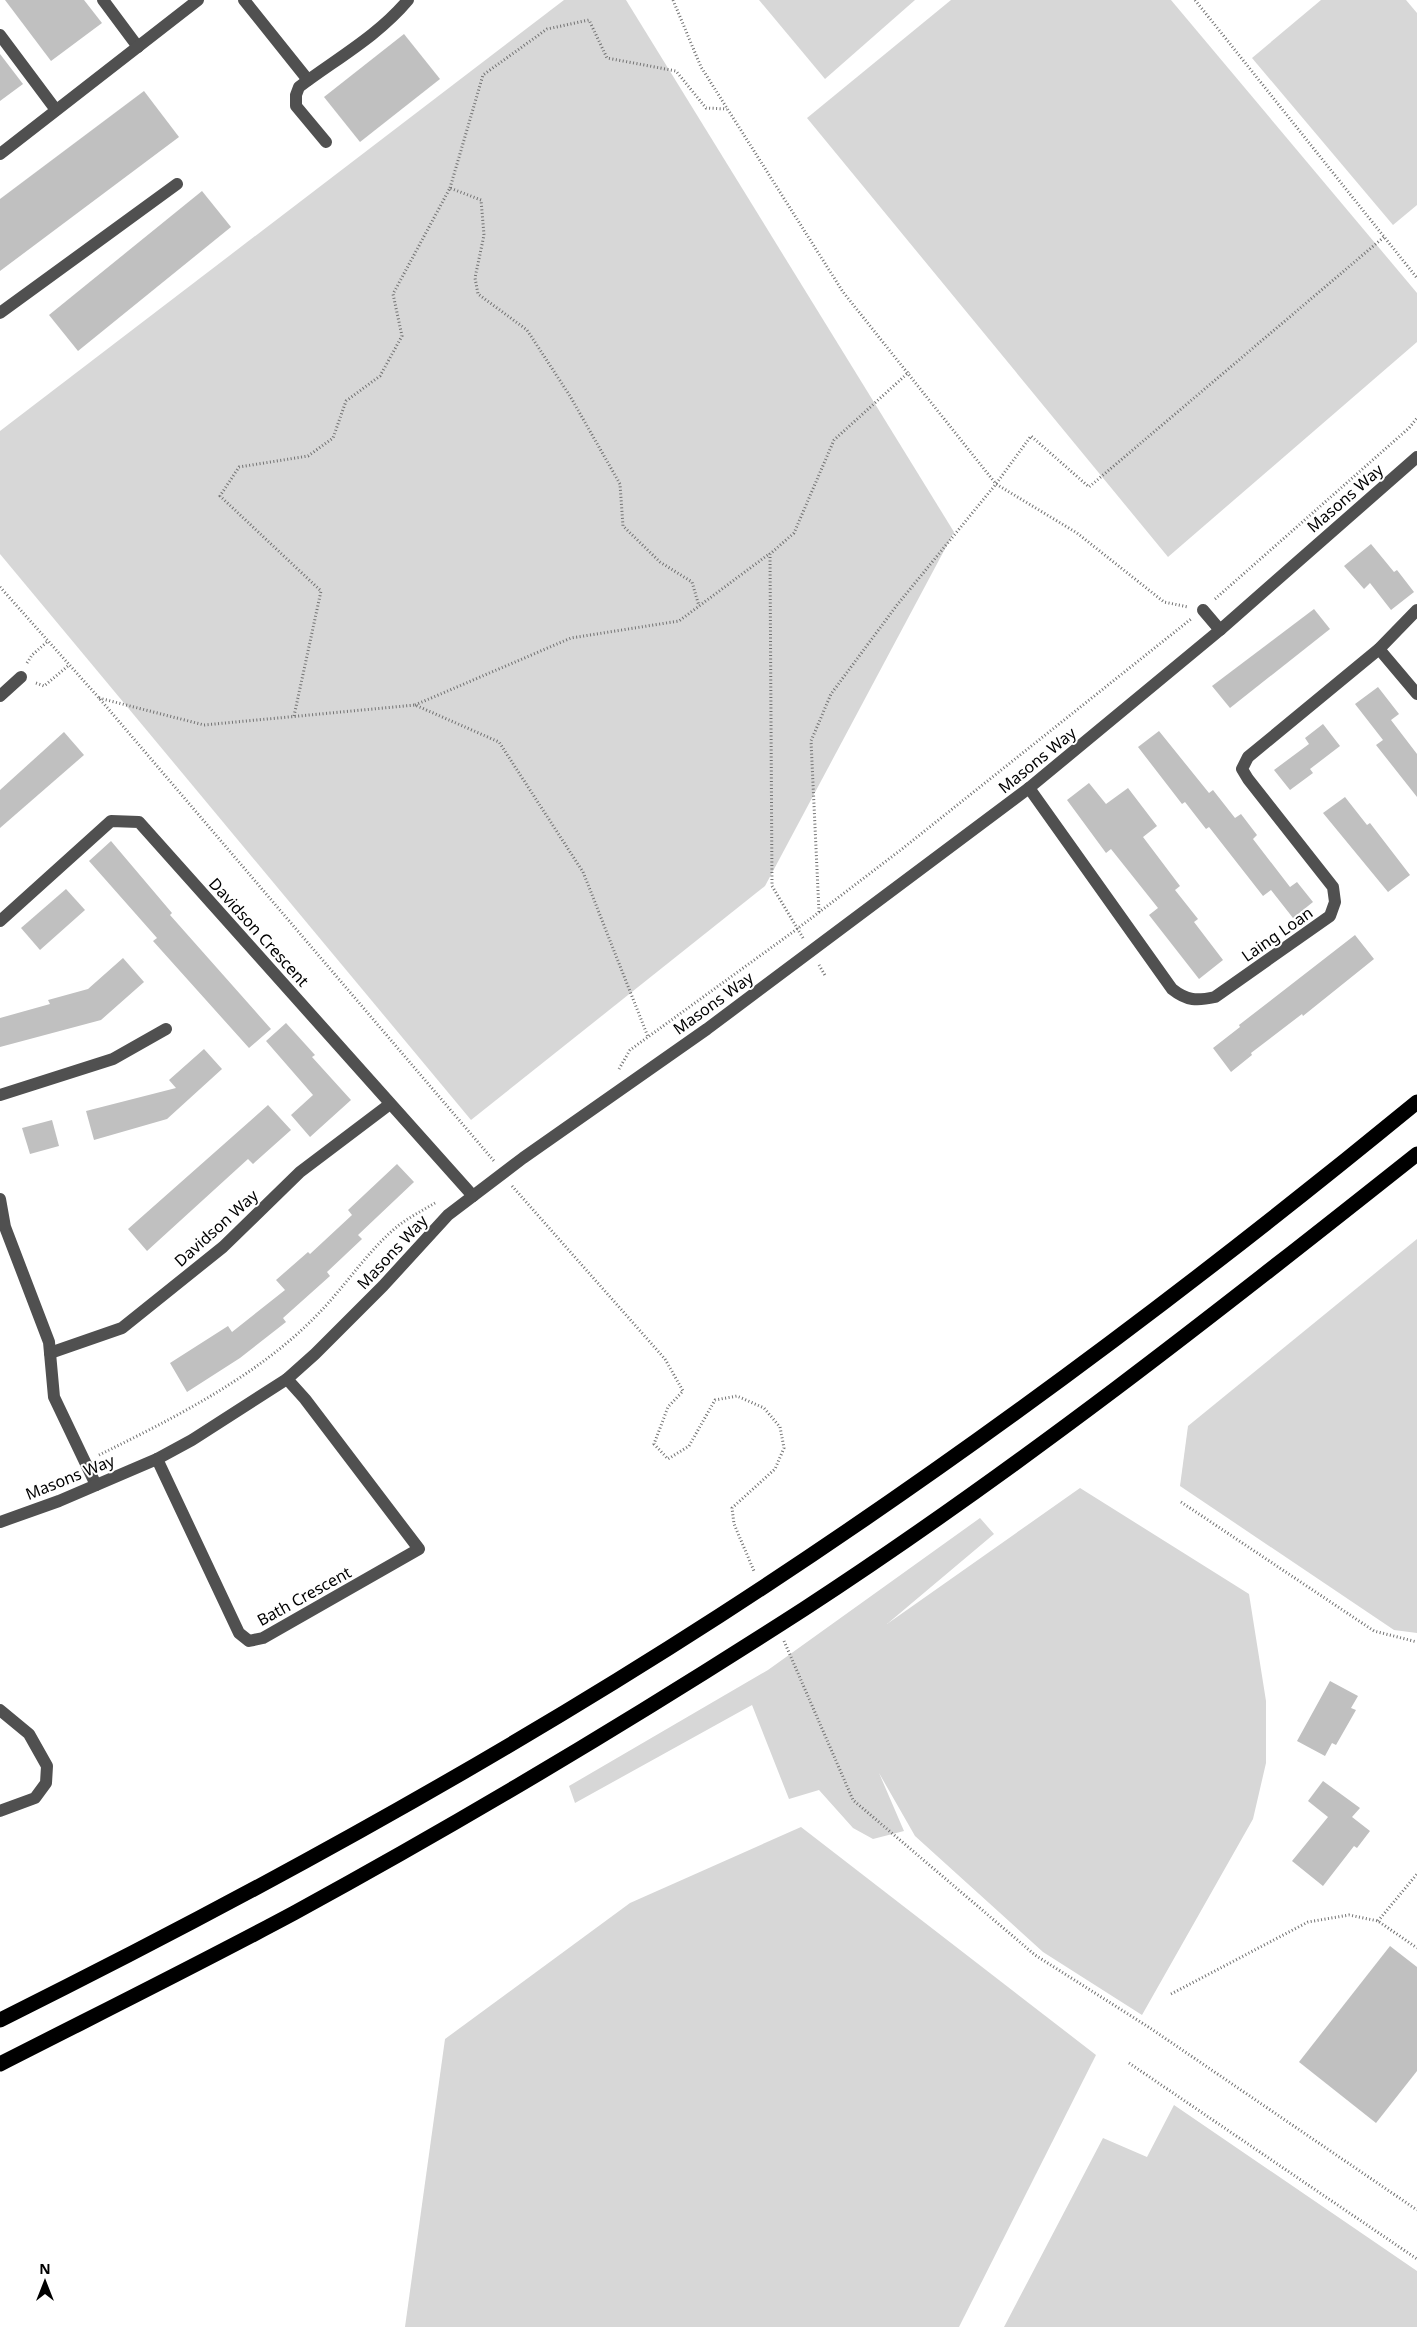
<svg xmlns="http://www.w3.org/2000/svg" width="1417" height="2327" font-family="'Noto Sans',sans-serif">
	<rect width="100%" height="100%" fill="#fff"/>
	<!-- green -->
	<g fill="#d7d7d7">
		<polygon points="564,0 626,0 954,532 765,886 471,1120 0,554 0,431"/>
		<polygon points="759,0 915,0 825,79"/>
		<polygon points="951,0 1171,0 1417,293 1417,342 1168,557 807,118"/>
		<polygon points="1321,0 1406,0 1417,13 1417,205 1393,225 1252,58"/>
		<polygon points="1417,1239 1417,1633 1394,1630 1180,1486 1188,1426"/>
		<polygon points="1080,1488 1249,1594 1266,1701 1266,1763 1253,1819 1142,2015 1043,1952 915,1836 879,1773 904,1831 873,1839 853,1828 819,1790 789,1799 752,1705 575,1803 569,1786 768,1670 980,1518 994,1534 887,1624"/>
		<polygon points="801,1827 1096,2055 959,2327 405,2327 445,2039 630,1903"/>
		<polygon points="1174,2105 1417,2271 1417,2327 1004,2327 1103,2138 1147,2157"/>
	</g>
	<!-- building -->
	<g fill="#c0c0c0">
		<polygon points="5,0 84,0 102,23 51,61"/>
		<polygon points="404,34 440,79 360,142 324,97"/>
		<polygon points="0,54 23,84 0,101"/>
		<polygon points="144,91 179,137 0,271 0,199"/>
		<polygon points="202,191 231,227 78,351 49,315"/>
		<polygon points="1371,544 1394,572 1397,570 1414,592 1391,610 1370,583 1364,589 1344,566"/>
		<polygon points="1314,609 1330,629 1230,708 1212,686"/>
		<polygon points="1378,687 1399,714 1391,720 1417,754 1417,797 1376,745 1383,740 1355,704"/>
		<polygon points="1323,724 1340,746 1310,769 1313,773 1290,790 1274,770 1309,744 1305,738"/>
		<polygon points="1159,731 1209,793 1213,790 1235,818 1241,814 1257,835 1253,839 1290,887 1297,882 1313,902 1293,918 1271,890 1263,896 1209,827 1206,829 1185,802 1182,804 1138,747"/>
		<polygon points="64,732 84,755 0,828 0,790"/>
		<polygon points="1089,783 1106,804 1128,788 1157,826 1143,837 1180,886 1175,890 1198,919 1194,922 1223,960 1199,979 1149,915 1158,908 1111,849 1106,853 1067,800"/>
		<polygon points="1345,797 1367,825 1370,823 1410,875 1388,892 1323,813"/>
		<polygon points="111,841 172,913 170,915 271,1029 249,1048 153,941 157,938 89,861"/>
		<polygon points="66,889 85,910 40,950 21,928"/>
		<polygon points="1355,935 1374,959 1303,1016 1302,1014 1251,1053 1252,1055 1231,1072 1213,1048 1240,1027 1239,1025"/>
		<polygon points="123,958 144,982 101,1020 0,1047 0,1018 50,1004 48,1000 88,989"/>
		<polygon points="286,1023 315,1055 312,1057 351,1100 310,1137 291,1115 313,1095 266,1041"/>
		<polygon points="204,1049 222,1069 167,1119 94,1140 86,1111 176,1088 169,1080"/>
		<polygon points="268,1105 291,1130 253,1164 248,1159 147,1251 128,1229"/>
		<polygon points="52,1120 59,1146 30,1154 22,1128"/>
		<polygon points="397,1164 414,1182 358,1235 362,1239 327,1272 330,1276 283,1318 286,1322 240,1358 187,1392 170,1363 228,1326 232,1332 285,1290 276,1280 308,1252 310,1254 352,1215 348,1210"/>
		<polygon points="1330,1681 1358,1696 1351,1708 1356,1710 1336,1745 1332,1743 1325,1756 1297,1741"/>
		<polygon points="1323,1781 1360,1808 1352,1817 1370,1831 1357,1848 1354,1846 1323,1886 1292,1861 1328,1817 1308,1801"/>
		<polygon points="1390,1946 1417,1967 1417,2071 1376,2123 1299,2062"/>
	</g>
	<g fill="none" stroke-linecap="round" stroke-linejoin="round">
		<!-- path -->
		<g stroke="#727272" stroke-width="3" stroke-dasharray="1 2.5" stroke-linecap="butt">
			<polyline points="673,0 701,67 843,292 996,484 1077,533 1164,602 1188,607"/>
			<polyline points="1195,0 1417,278"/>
			<polyline points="450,188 483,75 547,29 589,20 607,58 676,71 706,108 727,109"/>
			<polyline points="0,587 99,698 494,1161"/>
			<polyline points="1215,599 1409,428 1417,418"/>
			<polyline points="27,663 32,655 47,642"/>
			<polyline points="36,683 44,686 69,665"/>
			<polyline points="99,698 204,725 415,705 499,742 583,872 648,1037"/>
			<polyline points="415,705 571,638 679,621 769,554"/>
			<polyline points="294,716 321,591 220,496 239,467 308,456 333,438 346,401 380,376 402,336 393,294 450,188 481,200 484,235 475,278 478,294 527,330 570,396 620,484 623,526 660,562 692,582 699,606"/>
			<polyline points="819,912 811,741 831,694 897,605 996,484 1031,436 1089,487 1384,237"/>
			<polyline points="803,938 772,886 770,554 794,533 834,440 909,372"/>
			<polyline points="819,965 826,977"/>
			<polyline points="619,1069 630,1050 797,929 902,849 1191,619"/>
			<polyline points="512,1186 665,1359 683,1391 668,1407 654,1444 668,1459 689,1446 715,1400 737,1396 764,1408 780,1427 784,1448 775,1469 732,1508 734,1524 754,1571"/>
			<path d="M99,1455C174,1418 258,1376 317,1315C345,1287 367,1251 399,1225C410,1217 423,1210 435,1203"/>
			<polyline points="1181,1502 1374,1631 1417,1642"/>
			<polyline points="784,1641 853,1800 1035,1955 1150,2028 1417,2210"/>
			<polyline points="1378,1921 1417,1874"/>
			<polyline points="1171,1994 1308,1922 1349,1915 1378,1921 1417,1948"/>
			<polyline points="1129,2063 1417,2259"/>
		</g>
		<!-- minor -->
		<g stroke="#505050" stroke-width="12">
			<polyline points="103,0 138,47"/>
			<polyline points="244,0 308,80"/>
			<polyline points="0,35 56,110"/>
			<path d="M326,142L296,106V95L299,87C336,59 378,36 408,0"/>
			<polyline points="0,154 198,0"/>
			<polyline points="0,313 177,184"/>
			<polyline points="1203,610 1220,630"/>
			<polyline points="1379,649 1417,694"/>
			<polyline points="0,696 21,677"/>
			<path d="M1029,788L1172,989C1187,1001 1197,1001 1215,997L1330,916L1335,902L1333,887L1248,779L1242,769L1248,757L1379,649L1417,610"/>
			<polyline points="0,921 111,821 139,822 473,1196"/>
			<polyline points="0,1095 113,1059 166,1029"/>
			<polyline points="0,1199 5,1227 49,1342 54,1397 96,1485"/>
			<polyline points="50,1353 122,1328 223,1247 300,1172 390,1104"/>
			<polyline points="157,1459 239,1633 249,1641 263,1638 419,1549 305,1399 287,1379"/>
			<polyline points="0,1522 59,1501 157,1459 192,1440 287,1379 315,1354 383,1286 448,1215 523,1158 707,1029 1029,788 1220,630 1417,457"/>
			<polyline points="0,1710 29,1734 47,1766 46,1783 35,1798 0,1811"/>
		</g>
		<!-- highway -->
		<g stroke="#000" stroke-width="15">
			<path d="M0,2020C246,1898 488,1765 719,1616C962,1459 1194,1285 1417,1102"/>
			<path d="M0,2064C98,2014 197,1965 294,1913C468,1818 638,1716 804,1609C1017,1470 1218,1312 1417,1154"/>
		</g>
	</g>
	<g text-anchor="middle" stroke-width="4" stroke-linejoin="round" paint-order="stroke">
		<!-- street labels -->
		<g font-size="16" fill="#000" stroke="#fff">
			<text transform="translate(1345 498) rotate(-41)" y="6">Masons Way</text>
			<text transform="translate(1037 760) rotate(-39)" y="6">Masons Way</text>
			<text transform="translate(259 932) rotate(48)" y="6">Davidson Crescent</text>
			<text transform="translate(1277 934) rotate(-35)" y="6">Laing Loan</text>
			<text transform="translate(713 1003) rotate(-36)" y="6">Masons Way</text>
			<text transform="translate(216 1228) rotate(-42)" y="6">Davidson Way</text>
			<text transform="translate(392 1252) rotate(-47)" y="6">Masons Way</text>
			<text transform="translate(70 1477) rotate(-22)" y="6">Masons Way</text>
			<text transform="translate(304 1596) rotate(-29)" y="6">Bath Crescent</text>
		</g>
	</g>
	<!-- north arrow -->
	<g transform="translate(45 2282)" stroke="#ffffff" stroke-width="4" paint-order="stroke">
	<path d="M0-4L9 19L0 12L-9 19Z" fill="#000000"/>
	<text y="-8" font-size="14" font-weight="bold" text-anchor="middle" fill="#000000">N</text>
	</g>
</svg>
